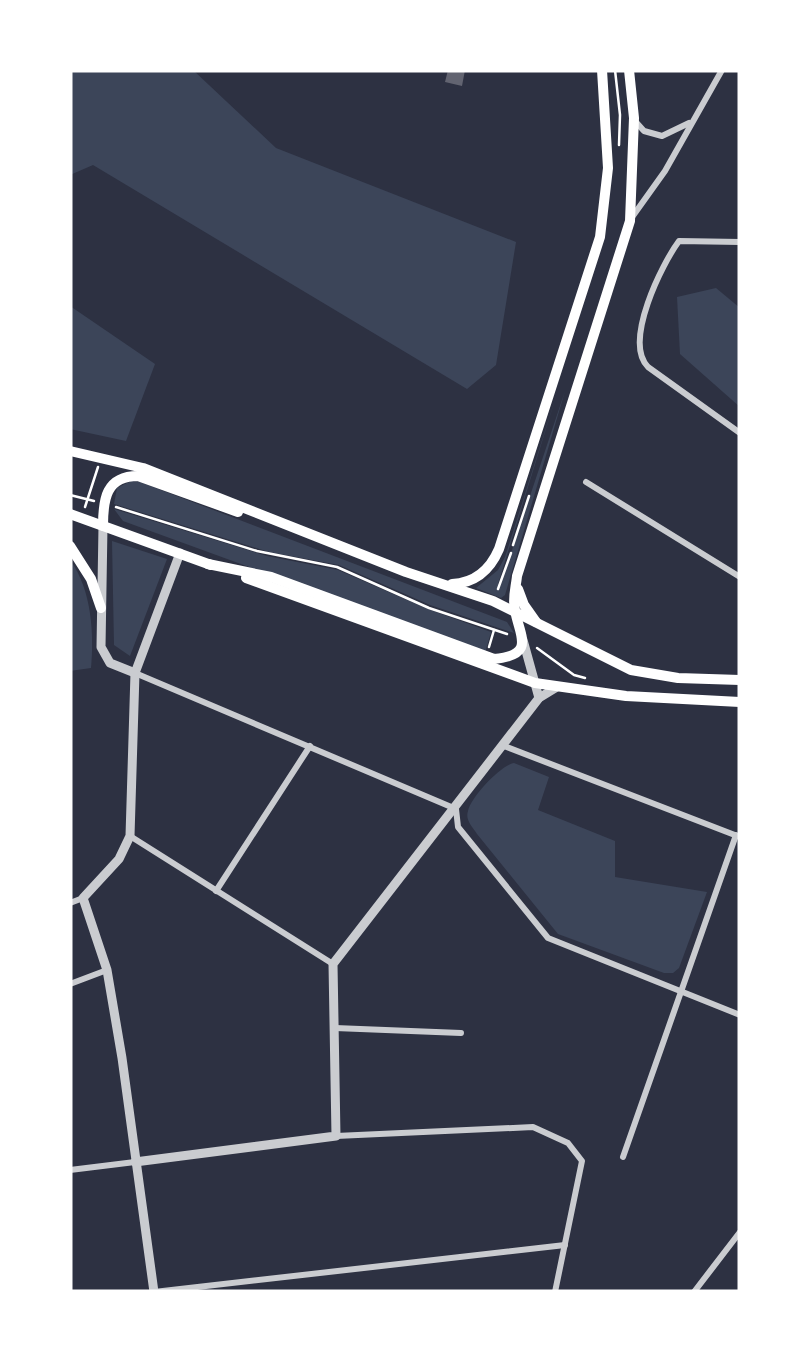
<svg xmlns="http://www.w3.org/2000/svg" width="810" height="1362" font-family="Mulish,sans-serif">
	<rect width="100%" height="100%" fill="#2d3142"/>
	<!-- green -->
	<g fill="#3c4559">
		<polygon points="70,70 193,70 276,148 516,242 496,365 467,389 93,165 70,175"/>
		<polygon points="716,288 740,308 740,407 680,354 677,297"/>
		<polygon points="70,306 155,364 126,441 70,429"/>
		<polygon points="558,390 498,584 500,586 565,391 505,595 501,598 476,588 498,570 505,557"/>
		<polygon points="131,481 140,482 507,622 514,633 430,605 339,565 269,552 114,504 117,488"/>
		<polygon points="114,509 267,556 338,570 428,609 491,632 485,653 123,521"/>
		<polygon points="112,541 167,559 130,656 114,645"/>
		<path d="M70,560C92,590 94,634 91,668L70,671Z"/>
		<path d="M514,763L549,777L538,810L615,841V877L707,892L679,968L673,973H664L558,934L477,834C472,826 465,820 468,811C471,797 501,765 514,763Z"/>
	</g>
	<!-- building -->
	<polygon fill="#626471" points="448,70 465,70 462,86 445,82"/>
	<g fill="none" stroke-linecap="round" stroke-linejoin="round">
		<!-- path -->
		<g stroke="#fff" stroke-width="2.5">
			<polyline points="615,70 620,115 619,145"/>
			<polyline points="70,495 94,501"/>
			<polyline points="85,507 98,467"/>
			<polyline points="116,507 257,551 337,567 429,608 507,634"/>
			<polyline points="513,545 529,496"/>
			<polyline points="498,589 511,553"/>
			<polyline points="489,647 494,630"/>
			<polyline points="537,648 574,675 585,678"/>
		</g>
		<!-- minor -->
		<g stroke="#caccd0" stroke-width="6">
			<polyline points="635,121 644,131 662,136 689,123"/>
			<polyline points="630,220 665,171 722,70"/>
			<path d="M740,242L679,241C662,264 623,342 648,367L740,433"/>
			<polyline points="586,482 740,577"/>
			<polyline points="135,673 456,809 458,827 548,938 740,1015"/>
			<polyline points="504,746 740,837"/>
			<polyline points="130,836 333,964"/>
			<polyline points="216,891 310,746"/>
			<polyline points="70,903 83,898"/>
			<polyline points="70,984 107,970"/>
			<polyline points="335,1028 461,1033"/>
			<polyline points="336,1136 533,1127 568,1143 582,1161 555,1292"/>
			<polyline points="623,1157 736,835"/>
			<polyline points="70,1170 135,1162"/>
			<polyline points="154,1292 565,1245"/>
			<polyline points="694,1292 740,1232"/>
		</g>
		<!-- tertiary -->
		<g stroke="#caccd0" stroke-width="9">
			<polyline points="103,526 101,647 110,663 135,673"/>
			<polyline points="523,640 539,698"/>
			<polyline points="135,1162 336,1136 333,964 539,698 557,687"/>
			<polyline points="154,1292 122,1058 107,970 83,898 119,859 130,836 135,673 180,553"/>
		</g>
		<!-- secondary -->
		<g stroke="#fff" stroke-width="10">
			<polyline points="70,451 143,468 406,572 493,601 631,670 678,678 740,680"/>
			<polyline points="70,514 211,565"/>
			<path d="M103,526C103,499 106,476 138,476L238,512"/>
			<polyline points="70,546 91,579 101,608"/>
			<path d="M208,564L271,577L494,659C537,655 519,635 515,610C512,599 516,587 517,576L630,221L634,118L629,70"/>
			<polyline points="246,578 535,683 626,696 740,702"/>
			<path d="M452,584C475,583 490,570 499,549L600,237L608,168L602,70"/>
			<polyline points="518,589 524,605 536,622"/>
		</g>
	</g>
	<!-- border -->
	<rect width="810" height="1362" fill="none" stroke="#ffffff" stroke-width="145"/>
</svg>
